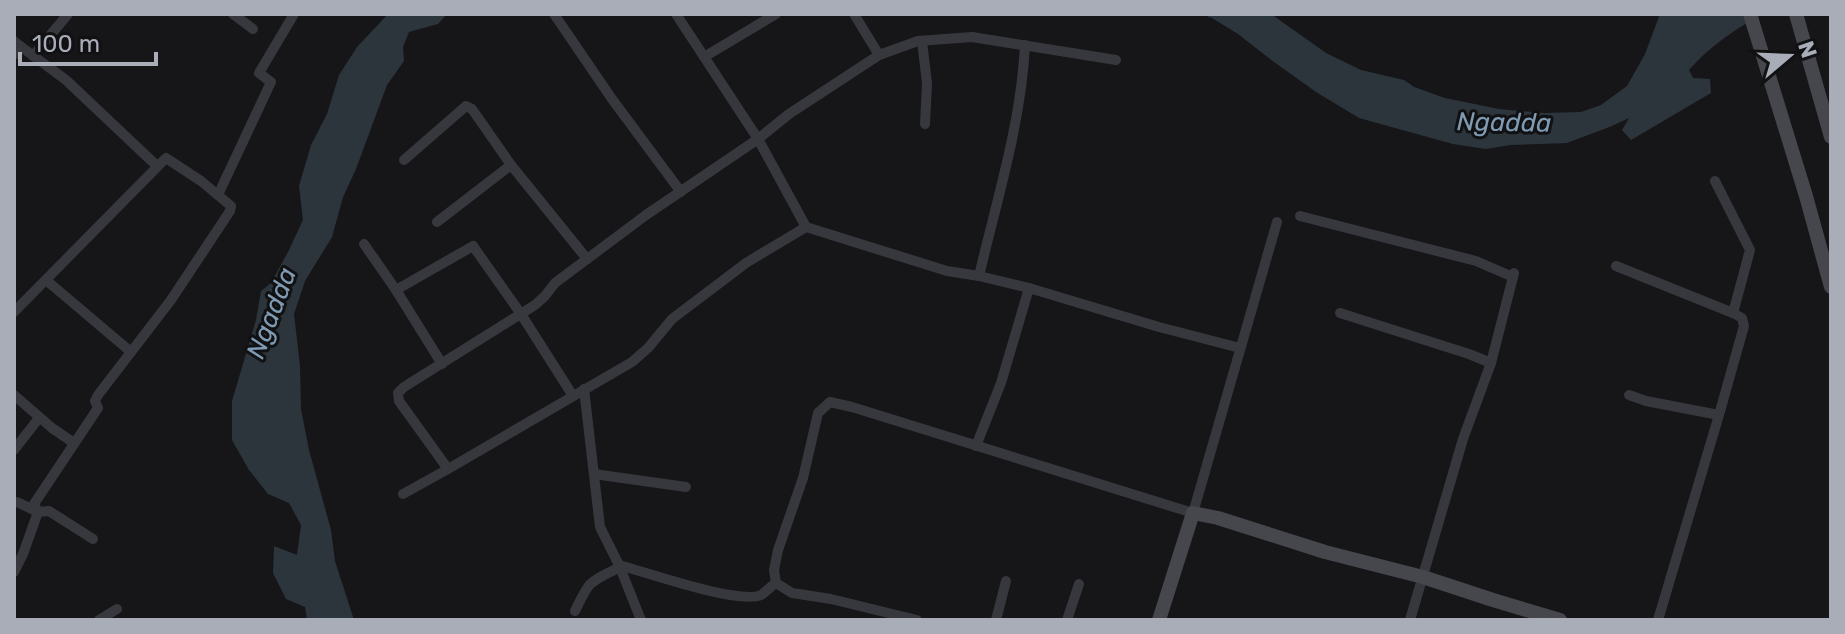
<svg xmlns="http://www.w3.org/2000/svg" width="1845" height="634" font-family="Rubik,sans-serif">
	<rect width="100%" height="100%" fill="#161618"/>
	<!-- water -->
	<g fill="#2c353c">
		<polygon points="388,14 447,14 438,24 409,32 403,47 404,61 387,85 356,169 343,197 332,237 305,281 294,314 300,366 301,409 309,450 331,530 335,561 354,620 307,620 305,607 286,599 273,573 274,546 297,555 301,525 289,503 268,494 249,470 232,440 232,401 256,320 261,291 271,283 288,252 303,220 299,186 311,145 327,114 339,75 357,47"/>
		<path d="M1201,14H1271L1326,53L1361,70L1404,80L1414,87L1445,98L1499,109L1544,113L1581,112L1601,105L1627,86L1645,54L1660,14H1763C1735,29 1710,46 1689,70L1693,78L1710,79L1711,93L1631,140L1622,130L1629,118L1612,126L1567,143L1511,145L1486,149L1453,144L1359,118L1316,92L1274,62L1238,34L1212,18Z"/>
	</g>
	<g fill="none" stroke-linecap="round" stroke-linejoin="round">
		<!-- street -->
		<g stroke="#37383d" stroke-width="10">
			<polyline points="233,14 253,29"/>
			<polyline points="554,14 612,99 681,192"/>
			<polyline points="676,14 758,139 806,227 947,271 979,276 1029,288 1159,327 1240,348"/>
			<polyline points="854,14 879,55"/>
			<polyline points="14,41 20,46 14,55"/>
			<polyline points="922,41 927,83 925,124"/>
			<polyline points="20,46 66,80 157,166"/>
			<polyline points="33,56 68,14"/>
			<polyline points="704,57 776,14"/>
			<polyline points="404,160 466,106 472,109 511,165 587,259"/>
			<polyline points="1715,181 1750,250 1733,313"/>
			<polyline points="218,195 271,82 259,73 294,14"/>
			<polyline points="1300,216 1476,261 1513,277"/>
			<polyline points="437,222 511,165"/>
			<polyline points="806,227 746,263 672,319 648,348 632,362 448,469 399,401 398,393 404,387 535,305 545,296 555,283 646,215 758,139 789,114 879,55 918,41 972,37 1116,60"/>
			<polyline points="364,244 396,290"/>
			<polyline points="1616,266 1733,313 1742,318 1744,326 1719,415 1658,620"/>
			<path d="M979,276C997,199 1021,124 1025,45"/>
			<polyline points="46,280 131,352"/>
			<polyline points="14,312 166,158 201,181 231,206 230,211 171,300 98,395 95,401 98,408 34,504 38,512 23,554 14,572"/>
			<polyline points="1340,313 1469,354 1491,363"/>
			<polyline points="442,364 396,290 473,246 521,314 573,396"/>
			<polyline points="584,389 600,527 619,565 641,620"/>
			<polyline points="14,395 52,428 74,443"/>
			<polyline points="1629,395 1646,401 1719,415"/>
			<polyline points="976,446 1001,383 1029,288"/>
			<polyline points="14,450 39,418"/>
			<polyline points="594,474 686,487"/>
			<polyline points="403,494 448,469"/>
			<polyline points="14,502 17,502 38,512 49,511 93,539"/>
			<path d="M619,565C645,572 739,605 761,595C766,592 771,586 776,583"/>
			<path d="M575,611C590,580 588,583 620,567"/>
			<polyline points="99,620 117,609"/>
			<polyline points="917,620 831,599 792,593 776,583 774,570 778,550 803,478 818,413 830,402 852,407 1193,513 1277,222"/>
			<polyline points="996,620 1006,581"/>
			<polyline points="1067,620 1079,584"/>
			<polyline points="1410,620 1463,439 1491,363 1514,273"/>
		</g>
		<!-- secondary -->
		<g stroke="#45474d" stroke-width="14">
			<polyline points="1750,14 1806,196 1831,287"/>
			<polyline points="1796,14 1831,137"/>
			<polyline points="1159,620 1193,513 1218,518 1325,552 1423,577 1493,600 1560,620"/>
		</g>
	</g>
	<g text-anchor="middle" stroke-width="6" stroke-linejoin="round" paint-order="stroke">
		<!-- water labels -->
		<g font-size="26" font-style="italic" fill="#7f9bb3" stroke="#111113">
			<text transform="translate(1504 122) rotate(1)" y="9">Ngadda</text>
			<text transform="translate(271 313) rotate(-69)" y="9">Ngadda</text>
		</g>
	</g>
	<!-- border -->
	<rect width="1845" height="634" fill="none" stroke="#a8adb8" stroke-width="32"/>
	<!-- north arrow -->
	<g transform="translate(1789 56) rotate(71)" stroke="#111113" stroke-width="6" paint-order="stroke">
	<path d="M0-6L14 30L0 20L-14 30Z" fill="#a8adb8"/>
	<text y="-12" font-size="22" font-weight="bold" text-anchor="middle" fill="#a8adb8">N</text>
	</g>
	<!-- scale -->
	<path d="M20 52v12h136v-12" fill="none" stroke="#a8adb8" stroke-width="4"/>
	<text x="32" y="52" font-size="24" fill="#a8adb8" stroke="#111113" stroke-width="6" paint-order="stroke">100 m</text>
</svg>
